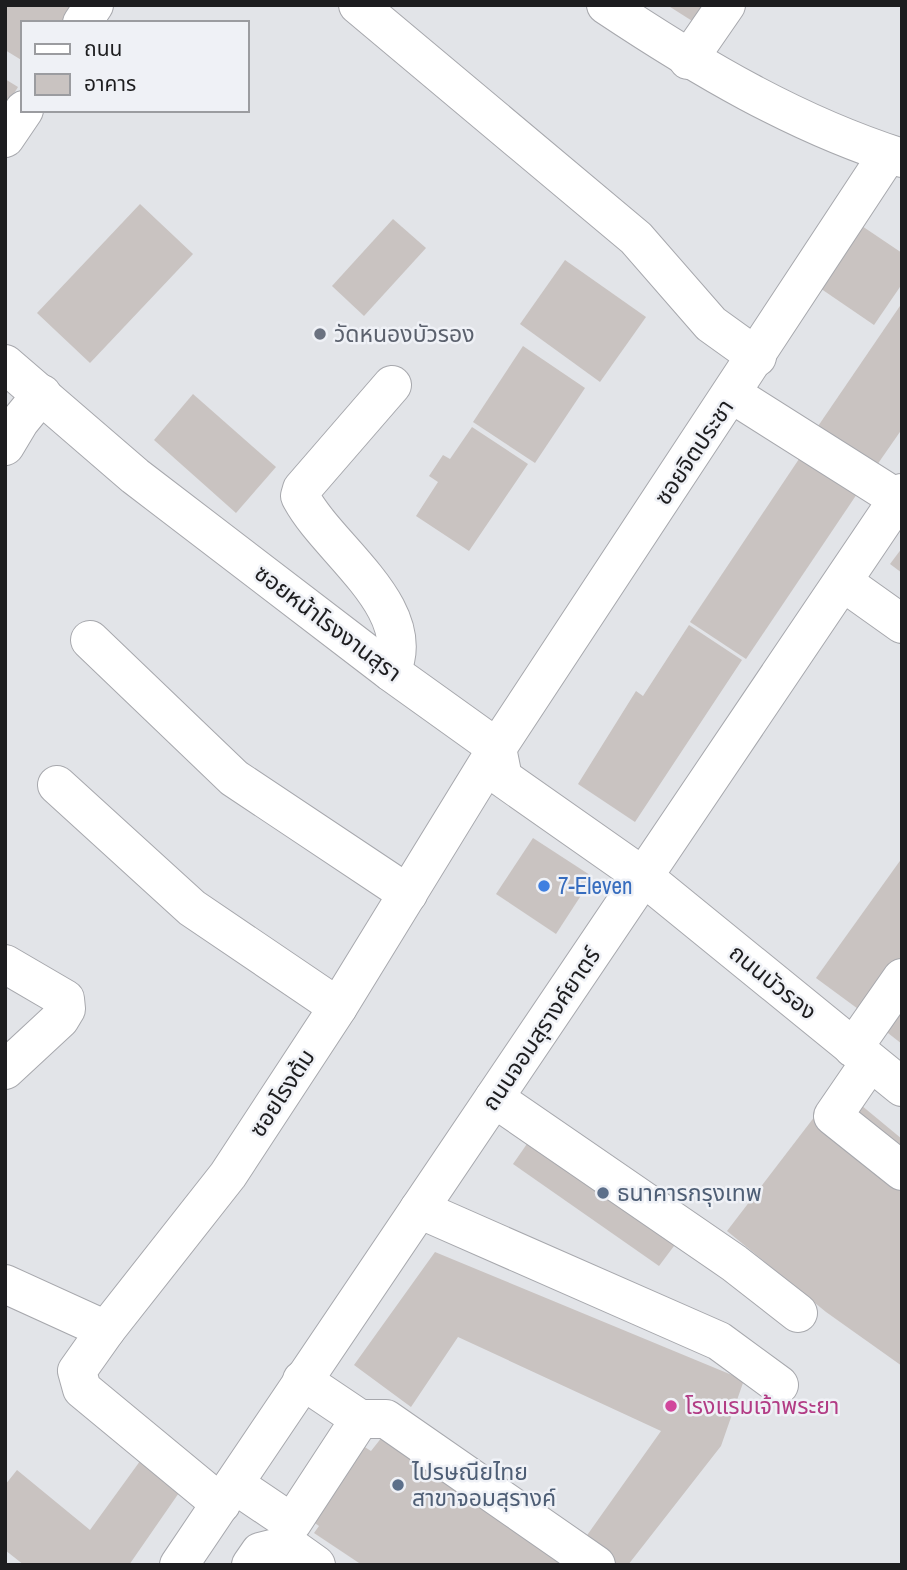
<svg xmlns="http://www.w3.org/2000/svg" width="907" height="1570" font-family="'Archivo Narrow','Noto Sans Thai',sans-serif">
	<rect width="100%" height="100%" fill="#e2e4e8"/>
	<!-- building -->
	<g fill="#c9c3c1">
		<polygon points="5,5 73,5 62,23 23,23 23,61 5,50"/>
		<polygon points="667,5 709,5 697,24"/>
		<polygon points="5,79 18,87 5,108"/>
		<polygon points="140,204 193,254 90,363 37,313"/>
		<polygon points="393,219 426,248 364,316 332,286"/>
		<polygon points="856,222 902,253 902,284 874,325 814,284"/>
		<polygon points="565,260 646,317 600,382 520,324"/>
		<polygon points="902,303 902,429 870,475 812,435"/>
		<polygon points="523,346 585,388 535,463 473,422"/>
		<polygon points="193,394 276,467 236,513 154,440"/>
		<polygon points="472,427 528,464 469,551 416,516 438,482 429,476 443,455 450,459"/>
		<polygon points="807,447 863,485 746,659 690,622"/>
		<polygon points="902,548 902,573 890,564"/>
		<polygon points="689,625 742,660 635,822 578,784 636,691 643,696"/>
		<polygon points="533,838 593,877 556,934 496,894"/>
		<polygon points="902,858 902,969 869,1017 816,978"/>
		<polygon points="902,993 902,1044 879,1026"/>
		<polygon points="838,1086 902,1139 902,1366 826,1312 727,1231"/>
		<polygon points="545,1118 692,1222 659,1266 513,1164"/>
		<polygon points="435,1252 744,1380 721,1446 628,1565 602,1565 578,1548 661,1431 458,1337 411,1407 354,1365"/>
		<polygon points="386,1432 582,1565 362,1565 314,1533 319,1526 308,1518 360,1444 371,1451"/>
		<polygon points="143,1457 183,1487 129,1565 24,1565 5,1550 5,1485 17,1470 90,1530"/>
	</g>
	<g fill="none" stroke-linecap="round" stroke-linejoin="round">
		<!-- minor casing -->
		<g stroke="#a7a8ad" stroke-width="40">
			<g id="minor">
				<polyline points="358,5 636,238 711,324 757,357"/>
				<path d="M606,5C699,67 795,124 902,158"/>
				<polyline points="82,23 94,5"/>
				<polyline points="688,60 726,5"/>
				<polyline points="5,138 24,110"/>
				<polyline points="5,364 135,476 391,672 497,748 503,778 644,877 902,1087"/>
				<polyline points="732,394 898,499"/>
				<polyline points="5,446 20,421 42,394"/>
				<polyline points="843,582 902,624"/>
				<polyline points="90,640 234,778 408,894"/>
				<path d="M391,672C421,608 326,548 300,496L302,489L392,385"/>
				<polyline points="57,785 192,908 338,1007"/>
				<polyline points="5,964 65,999 66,1009 60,1019 5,1070"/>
				<polyline points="853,1048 902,978"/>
				<polyline points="870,1062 833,1116 902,1171"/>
				<polyline points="494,1098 734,1263 798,1313"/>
				<polyline points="419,1209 719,1341 779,1385"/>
				<polyline points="5,1284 106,1330 228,1175 338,1007 497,748 888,154"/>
				<polyline points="106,1330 77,1371 82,1389 221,1504"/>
				<polyline points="360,1419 386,1419 596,1565"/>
				<polyline points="234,1484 292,1523 360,1419 302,1380"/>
				<polyline points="251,1565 260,1552 288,1545 316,1565"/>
			</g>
		</g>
		<!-- major casing -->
		<g stroke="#a7a8ad" stroke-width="40">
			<polyline id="major" points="179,1565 902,493"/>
		</g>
		<!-- minor -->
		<use href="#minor" stroke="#fff" stroke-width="38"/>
		<!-- major -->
		<use href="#major" stroke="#fff" stroke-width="38"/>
	</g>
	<!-- markers -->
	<circle fill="#6b7280" stroke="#eff1f6" stroke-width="2.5" cx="320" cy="334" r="7"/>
	<circle fill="#3f7fe0" stroke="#eff1f6" stroke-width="2.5" cx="544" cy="886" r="7"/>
	<g fill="#5c6f8a" stroke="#eff1f6" stroke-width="2.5">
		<circle cx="603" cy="1193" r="7"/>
		<circle cx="398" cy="1485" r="7"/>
	</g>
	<circle fill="#d1479c" stroke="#eff1f6" stroke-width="2.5" cx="671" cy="1406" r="7"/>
	<g text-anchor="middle" stroke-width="5" stroke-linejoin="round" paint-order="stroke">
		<!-- worship labels -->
		<g font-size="23" fill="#5b616d" stroke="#eff1f6" text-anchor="start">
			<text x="334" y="342">วัดหนองบัวรอง</text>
		</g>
		<!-- street labels -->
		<g font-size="23" fill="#1d1d1f" stroke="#eff1f6">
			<text transform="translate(694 452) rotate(-56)" y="8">ซอยจิตประชา</text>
			<text transform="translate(328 623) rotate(37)" y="8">ซอยหน้าโรงงานสุรา</text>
			<text transform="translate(773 982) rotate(39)" y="8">ถนนบัวรอง</text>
			<text transform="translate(541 1029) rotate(-56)" y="8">ถนนจอมสุรางค์ยาตร์</text>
			<text transform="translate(282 1093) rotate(-57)" y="8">ซอยโรงต้ม</text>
		</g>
		<!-- shop labels -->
		<g font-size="23" fill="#366cbe" stroke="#eff1f6" text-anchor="start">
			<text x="558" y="894">7-Eleven</text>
		</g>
		<!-- service labels -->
		<g font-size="23" fill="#4e5e75" stroke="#eff1f6" text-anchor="start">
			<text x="617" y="1201">ธนาคารกรุงเทพ</text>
			<text x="412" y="1480">ไปรษณียไทย<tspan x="412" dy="26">สาขาจอมสุรางค์</tspan></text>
		</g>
		<!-- hotel labels -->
		<g font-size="23" fill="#b23c85" stroke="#eff1f6" text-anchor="start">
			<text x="685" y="1414">โรงแรมเจ้าพระยา</text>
		</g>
	</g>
	<!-- border -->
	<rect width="907" height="1570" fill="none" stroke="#1d1d1f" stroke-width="14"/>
	<!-- legend -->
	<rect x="21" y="21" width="228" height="91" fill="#eff1f6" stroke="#9b9ca0" stroke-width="2"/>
	<rect x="35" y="44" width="35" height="10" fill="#ffffff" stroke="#9b9ca0" stroke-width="2"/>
	<text x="84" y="56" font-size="21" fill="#1d1d1f">ถนน</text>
	<rect x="35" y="74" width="35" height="21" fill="#c9c3c1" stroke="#9b9ca0" stroke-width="2"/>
	<text x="84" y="91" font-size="21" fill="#1d1d1f">อาคาร</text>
</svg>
